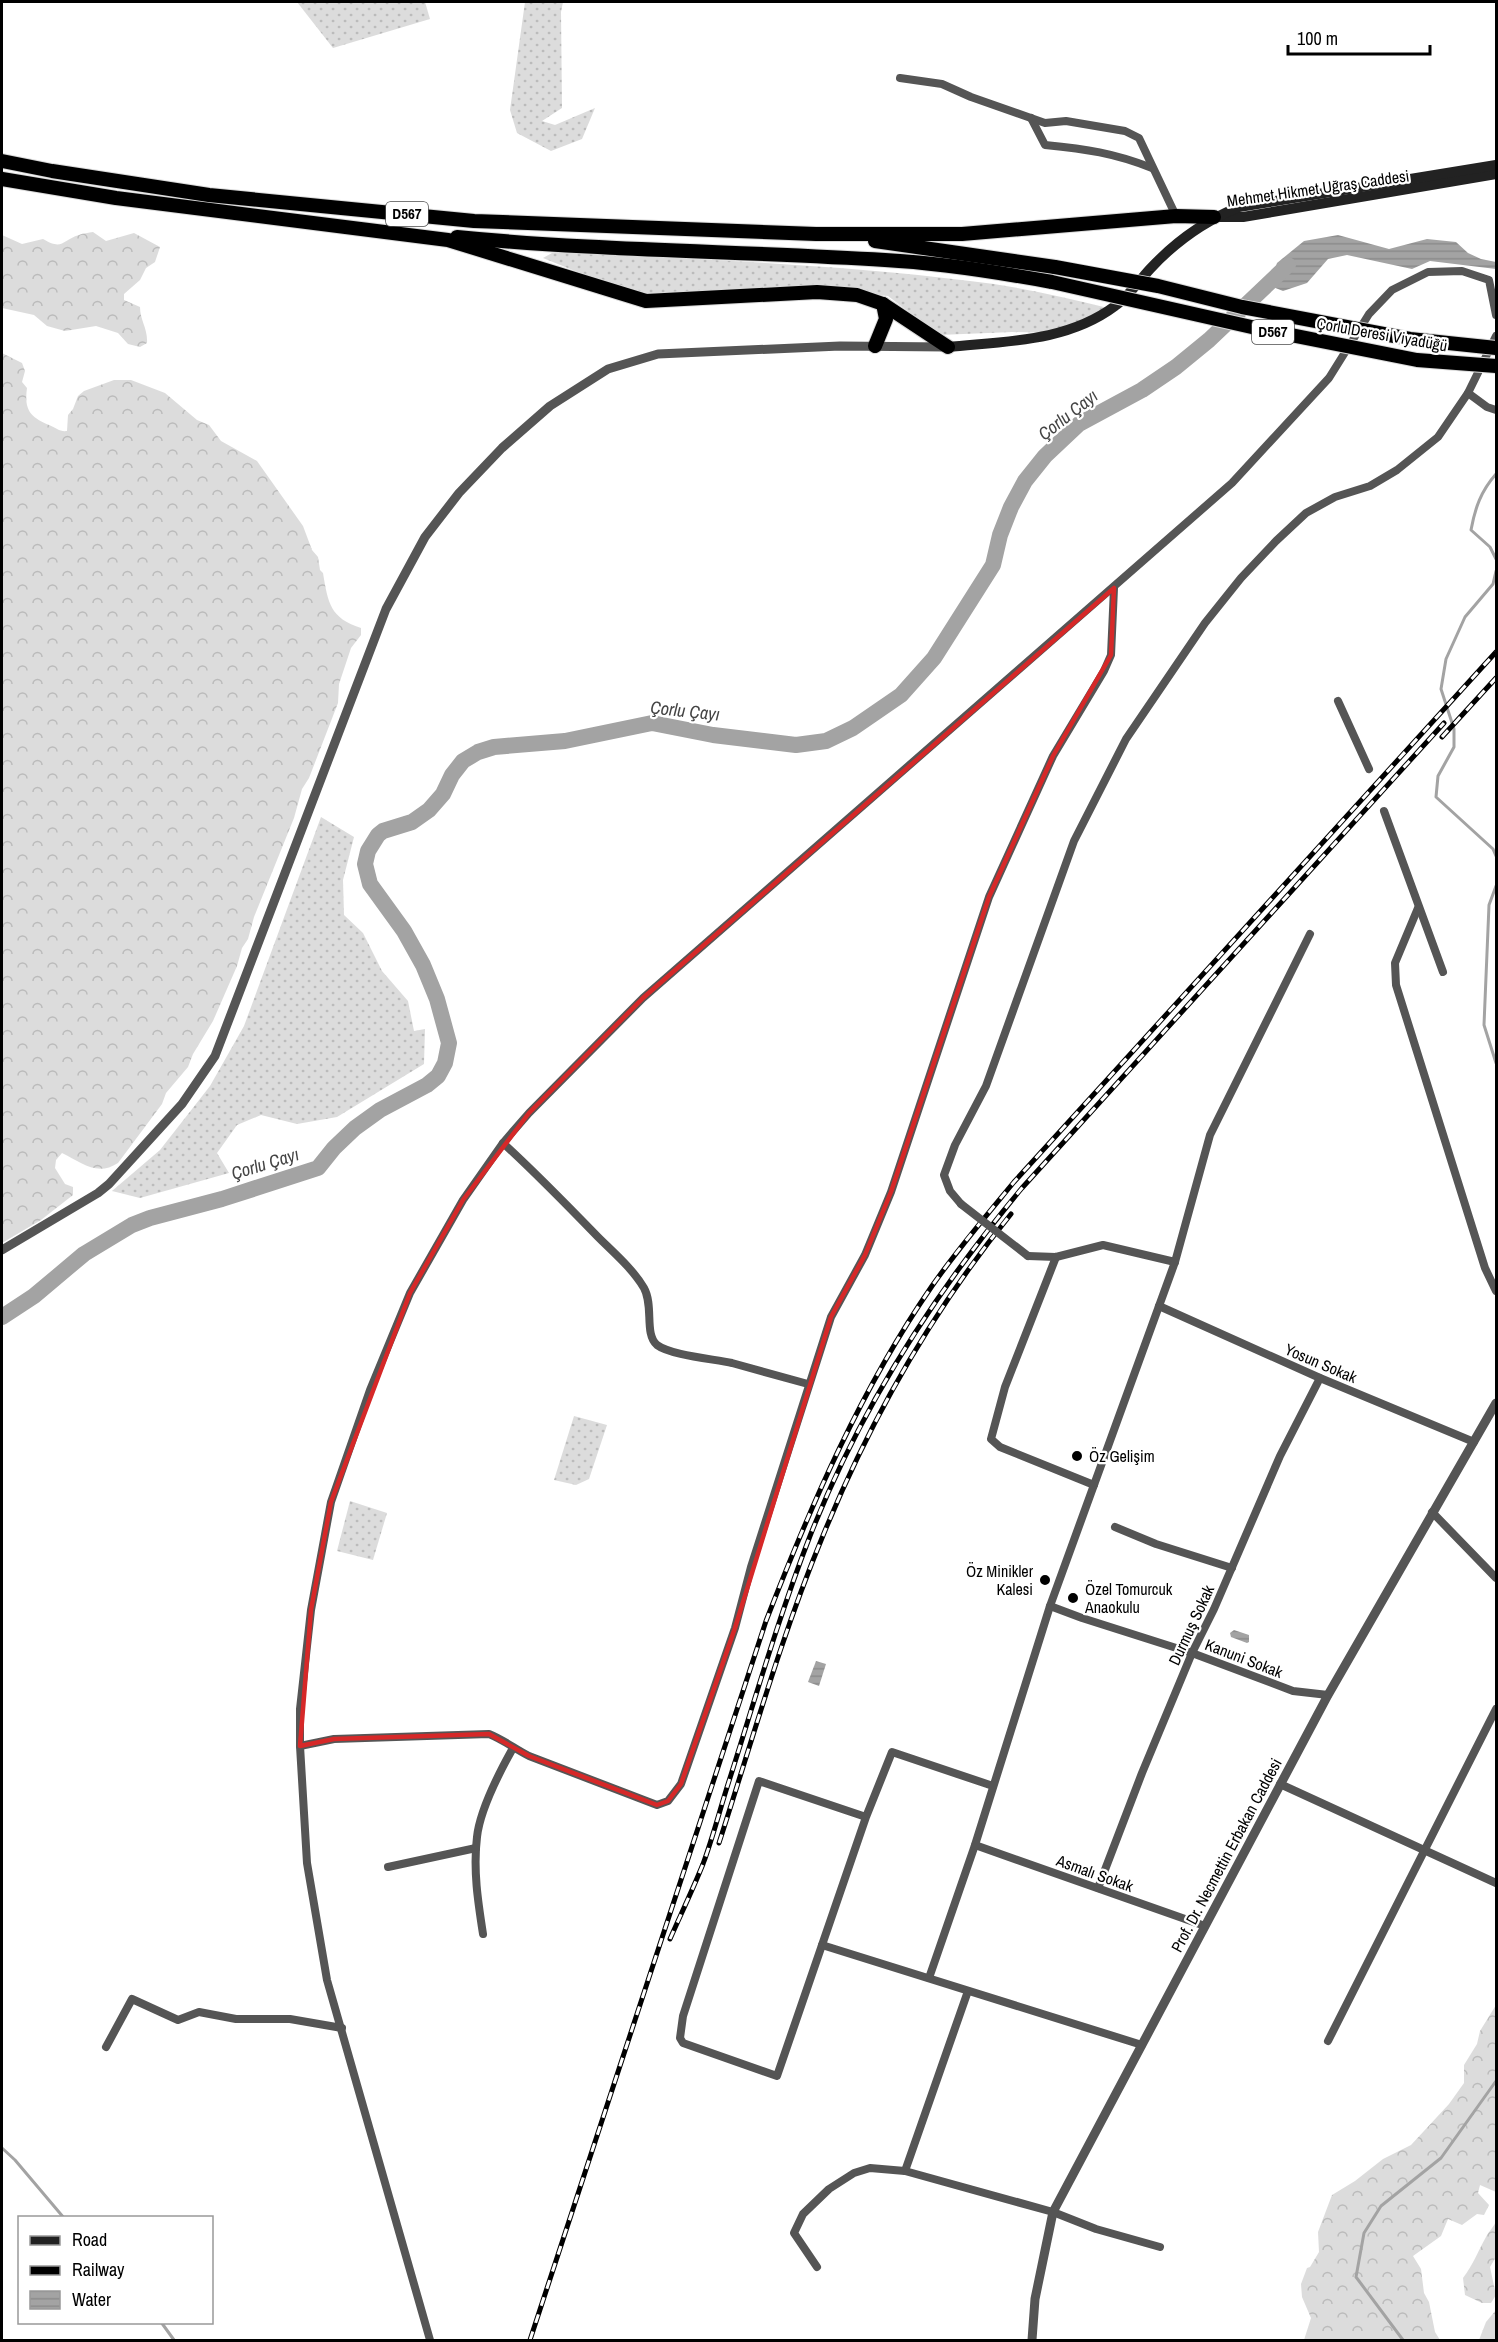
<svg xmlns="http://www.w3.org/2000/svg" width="1498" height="2342" font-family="'Archivo Narrow',sans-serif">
	<defs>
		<pattern id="grass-dots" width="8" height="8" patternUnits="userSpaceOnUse" patternTransform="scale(1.5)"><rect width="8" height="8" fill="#dcdcdc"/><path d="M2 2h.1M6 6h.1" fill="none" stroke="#bbb" stroke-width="1.8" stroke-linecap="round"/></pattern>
		<pattern id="forest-crowns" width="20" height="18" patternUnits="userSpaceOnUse" patternTransform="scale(1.5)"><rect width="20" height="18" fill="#dcdcdc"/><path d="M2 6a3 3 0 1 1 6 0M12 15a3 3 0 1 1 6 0" fill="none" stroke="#bbb"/></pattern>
		<pattern id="water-rules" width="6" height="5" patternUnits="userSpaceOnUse" patternTransform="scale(1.5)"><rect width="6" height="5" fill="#a3a3a3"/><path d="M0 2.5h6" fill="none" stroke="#8b8b8b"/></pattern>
	</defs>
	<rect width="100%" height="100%" fill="#fff"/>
	<!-- grass -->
	<g fill="url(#grass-dots)">
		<polygon points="297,2 425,2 430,19 333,48"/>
		<polygon points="525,2 563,2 561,12 562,108 542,121 555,125 595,108 582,139 551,151 517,133 510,110"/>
		<path d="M570,252C703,260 837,264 970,281C1016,286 1063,297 1108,308L1055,333L1012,332L939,335L888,296L863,293L656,297L627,292L543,258L552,253Z"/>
		<polygon points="321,817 354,837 343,880 344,915 363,933 382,971 408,1001 414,1031 425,1029 424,1064 337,1117 297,1124 261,1115 237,1125 217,1153 229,1173 140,1198 112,1191 160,1150 210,1086 244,1026"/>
		<polygon points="574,1416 607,1425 589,1479 576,1485 554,1480"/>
		<polygon points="350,1501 387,1513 373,1560 337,1551"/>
	</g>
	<!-- forest -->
	<g fill="url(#forest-crowns)">
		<path d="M93,232L106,241L134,233L160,247L155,262L146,268L140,280L124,294V300L140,307C140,320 148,329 147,343L140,347L128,344L118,333L96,326L65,331L47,326L34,315L2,308V235L22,244L43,239C63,251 62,240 79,235C83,233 89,233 93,232Z"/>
		<path d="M2,353L22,363L25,371L22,382L27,388C24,410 30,417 49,425C56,428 60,432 67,431L68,415L73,409L78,396L84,391L114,380H131L165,393L197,420L209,425L221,441L257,461L303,526L312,550L318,557L320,570L323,573C328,603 330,618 361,628V635L351,648L339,684L338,703L309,778L302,789L294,818L254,917L248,939L242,948L237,966L213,1021L193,1054L188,1067L166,1093L162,1104L118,1163C97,1177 81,1162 62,1153L56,1160L55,1168L65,1184L73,1187V1195L41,1220L2,1243Z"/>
		<polygon points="1496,2005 1496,2192 1480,2185 1478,2193 1489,2205 1484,2215 1477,2214 1462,2225 1448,2219 1441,2236 1413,2256 1421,2269 1424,2293 1429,2302 1435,2332 1440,2340 1304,2340 1311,2318 1302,2297 1301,2284 1307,2268 1310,2267 1319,2252 1318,2232 1332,2195 1355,2181 1383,2159 1411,2145 1449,2104 1464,2083 1464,2065 1477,2044 1480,2031"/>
		<path d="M1496,2221V2257L1490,2267L1496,2295L1491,2303H1482L1465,2295L1463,2278C1473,2265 1478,2251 1486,2237C1489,2231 1494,2227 1496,2221Z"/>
		<polygon points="1496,2310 1496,2340 1479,2340 1486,2322"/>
	</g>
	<!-- water -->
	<g fill="url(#water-rules)">
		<polygon points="1338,235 1389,249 1427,239 1456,242 1468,253 1481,259 1496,262 1496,269 1430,261 1412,269 1347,255 1328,259 1307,283 1283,291 1273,287 1272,278 1277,263 1304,241"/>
		<polygon points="1234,1630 1249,1635 1249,1642 1247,1643 1231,1637 1230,1633"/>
		<polygon points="816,1661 826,1664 819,1686 808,1682"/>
	</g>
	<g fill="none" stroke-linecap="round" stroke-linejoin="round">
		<!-- stream -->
		<g stroke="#a3a3a3" stroke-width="3">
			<path d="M1496,474C1481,491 1475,508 1471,530L1490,547L1496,559"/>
			<polyline points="1496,571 1493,584 1465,617 1446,659 1441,689 1454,729 1454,747 1438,776 1436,797 1493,849 1496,856"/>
			<polyline points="1496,886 1489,905 1484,1025 1496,1063"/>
			<polyline points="2,2148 15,2160 64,2218"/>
			<polyline points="161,2322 174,2340"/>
			<polyline points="1403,2340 1356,2277 1364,2233 1381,2206 1441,2158 1496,2081"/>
		</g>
		<!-- river -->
		<polyline stroke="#a3a3a3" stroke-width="16" points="2,1317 34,1296 84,1254 132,1225 150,1218 222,1199 318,1168 334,1148 355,1128 380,1110 427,1085 438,1076 445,1063 449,1043 437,999 423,965 404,931 370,884 365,864 368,851 378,835 383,831 412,822 429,810 443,794 452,775 463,761 478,752 494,747 565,741 652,723 713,735 796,745 826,741 853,728 901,695 934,658 993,565 1000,535 1011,507 1025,481 1045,456 1079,424 1142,390 1176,367 1209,340 1288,265"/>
		<!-- trunk casing -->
		<g stroke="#dbdbdb" stroke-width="16">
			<g id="trunk">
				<polyline points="2,161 52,171 209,195 474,221 816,234 962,234 1176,216 1214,217"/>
				<polyline points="2,179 116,198 448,240 646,301 817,292 857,295 883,304 948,347"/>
				<path d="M457,237C599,251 742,251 885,260C941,263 997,272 1052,282"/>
				<polyline points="875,241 1055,267"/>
				<polyline points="875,346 886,319 883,304"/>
			</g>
		</g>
		<!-- minor -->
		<g stroke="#555" stroke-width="8">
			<polyline points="900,78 942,84 971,97 1045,123 1066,121 1125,131 1139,138 1176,216"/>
			<path d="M1031,118L1045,145C1086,149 1114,153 1152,168"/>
			<polyline points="1468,393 1487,407 1496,410"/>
			<polyline points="1338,701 1369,769"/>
			<polyline points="1384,811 1443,972"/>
			<polyline points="1418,908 1395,963 1396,985 1485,1268 1496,1291"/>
			<path d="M503,1143C536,1173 567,1205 598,1237C613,1252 633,1269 644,1288C654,1306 644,1334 657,1345C670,1355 714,1359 732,1363C758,1370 783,1377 808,1384"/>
			<polyline points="961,1204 950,1191 944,1175 955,1145 986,1086 1074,841 1126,739 1205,623 1241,578 1276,541 1306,513 1335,497 1370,486 1397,470 1438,437 1468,393 1496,336"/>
			<polyline points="1028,1256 1056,1257 1103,1245 1175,1262"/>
			<polyline points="1056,1257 1005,1387 991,1439 1000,1447 1094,1485"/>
			<polyline points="1159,1306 1320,1378 1474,1442"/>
			<polyline points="1432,1512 1496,1578"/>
			<polyline points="1115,1527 1156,1544 1232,1568"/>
			<polyline points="1050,1606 1082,1618 1192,1653 1293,1691 1328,1695"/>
			<path d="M300,1746L334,1739L489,1734C504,1740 515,1749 529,1756L657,1805L668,1801L681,1784L735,1628L751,1567L831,1317L865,1255L891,1192L989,897L1053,756L1104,671L1111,655L1114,588"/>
			<polyline points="1280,1784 1496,1883"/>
			<polyline points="866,1817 777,2076 683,2043 680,2038 683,2016 759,1781 866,1817 892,1752 993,1786"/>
			<polyline points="975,1845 1205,1926"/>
			<polyline points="388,1867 476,1848"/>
			<polyline points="1098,1888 1142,1773 1192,1653 1214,1609 1280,1456 1320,1378"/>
			<path d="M483,1934C478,1902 473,1870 477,1837C480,1809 499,1773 513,1748"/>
			<polyline points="822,1945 1142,2045"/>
			<polyline points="929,1978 975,1845 1050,1606 1175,1262 1210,1135 1310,934"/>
			<polyline points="1328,2041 1496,1709"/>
			<polyline points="106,2047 132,1999 178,2020 199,2012 236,2019 290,2019 342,2028"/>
			<polyline points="905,2171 968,1991"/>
			<polyline points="817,2267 794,2233 803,2214 829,2189 854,2173 870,2168 905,2171 1053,2212 1096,2229 1160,2247"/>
			<polyline points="430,2340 327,1980 307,1863 300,1746 300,1709 311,1610 331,1502 370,1390 410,1293 463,1200 503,1143 529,1113 643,998 1232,483 1329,378 1369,314 1392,290 1428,272 1462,271 1489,280 1496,315"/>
		</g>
		<!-- tertiary -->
		<g stroke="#555" stroke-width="9">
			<polyline points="2,1250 98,1193 109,1184 182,1104 215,1056 386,609 425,537 459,493 502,448 550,406 608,369 658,354 840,346 946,347"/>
			<polyline points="1032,2340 1035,2299 1053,2212 1328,1695 1496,1403"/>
		</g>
		<!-- secondary -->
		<g stroke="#222" stroke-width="10">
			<polyline points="1220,217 1243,217 1496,174"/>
			<path d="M948,347C1006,341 1067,342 1115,306C1128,297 1139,281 1150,269C1176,241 1204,221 1239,207L1496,165"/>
		</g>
		<!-- trunk -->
		<use href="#trunk" stroke="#000" stroke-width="14"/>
		<!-- rail casing -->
		<g stroke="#000" stroke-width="5">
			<g id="rail">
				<polyline points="1442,737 1496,678"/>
				<path d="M719,1843C752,1741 781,1637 822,1538C869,1422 932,1311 1011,1214"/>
				<path d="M670,1939C681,1914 693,1889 703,1864C713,1837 720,1809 729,1781C755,1699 779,1616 810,1536C860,1409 935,1292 1022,1188L1444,723"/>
				<path d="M530,2340L766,1621C811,1505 861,1389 932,1286C957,1250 986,1216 1014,1182L1496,652"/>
			</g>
		</g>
		<!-- rail -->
		<use href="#rail" stroke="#fff" stroke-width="3" stroke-dasharray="9" stroke-linecap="butt"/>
		<!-- trunk-bridge casing -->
		<g stroke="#dbdbdb" stroke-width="16" stroke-linecap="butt">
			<g id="trunk-bridge">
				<polyline points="1055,267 1158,286 1242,307 1410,339 1496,348"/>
				<polyline points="1052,282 1256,328 1417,360 1496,366"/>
			</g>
		</g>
		<!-- minor-bridge -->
		<polyline stroke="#555" stroke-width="8" points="961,1204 1028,1256"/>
		<!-- trunk-bridge -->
		<use href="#trunk-bridge" stroke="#000" stroke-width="14"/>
	</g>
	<!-- marked area -->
	<path fill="none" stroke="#d62828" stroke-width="4.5" stroke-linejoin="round" d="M1114,588L1111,655L1053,756L989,897L891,1192L865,1255L831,1317L735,1628L681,1784L668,1801L657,1805L529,1756L489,1734L334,1739L300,1746L311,1610L331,1502L410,1293L463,1200L529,1113L643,998Z"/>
	<!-- markers -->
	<g fill="#000" stroke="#fff" stroke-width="2">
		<circle cx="1077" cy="1456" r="6"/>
		<circle cx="1045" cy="1580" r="6"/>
		<circle cx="1073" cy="1598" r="6"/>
	</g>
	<g text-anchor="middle" stroke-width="4.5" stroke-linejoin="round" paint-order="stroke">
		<!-- shield labels -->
		<g fill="#fff" stroke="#4c4c4c" stroke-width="1.5">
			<rect x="386" y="202" width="42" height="24" rx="4.5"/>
			<rect x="1252" y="320" width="42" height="24" rx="4.5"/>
		</g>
		<g font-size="15" font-weight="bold" fill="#000">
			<text x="407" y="219">D567</text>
			<text x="1273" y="337">D567</text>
		</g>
		<!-- street labels -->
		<g font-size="16" fill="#000" stroke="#fff">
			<text transform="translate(1318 188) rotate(-8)" y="6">Mehmet Hikmet Uğraş Caddesi</text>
			<text transform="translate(1382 334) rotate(10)" y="6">Çorlu Deresi Viyadüğü</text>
			<text transform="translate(1321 1363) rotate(23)" y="6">Yosun Sokak</text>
			<text transform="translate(1191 1625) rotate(-65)" y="6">Durmuş Sokak</text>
			<text transform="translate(1244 1658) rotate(21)" y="6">Kanuni Sokak</text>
			<text transform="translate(1226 1855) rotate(-62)" y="6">Prof. Dr. Necmettin Erbakan Caddesi</text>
			<text transform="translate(1095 1873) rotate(20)" y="6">Asmalı Sokak</text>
		</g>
		<!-- poi labels -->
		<g font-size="16" fill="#000" stroke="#fff" text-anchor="start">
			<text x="1089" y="1462">Öz Gelişim</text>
			<text x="1033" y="1577" text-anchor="end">Öz Minikler<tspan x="1033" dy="18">Kalesi</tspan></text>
			<text x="1085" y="1595">Özel Tomurcuk<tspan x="1085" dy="18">Anaokulu</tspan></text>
		</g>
		<!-- water labels -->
		<g font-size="18" font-style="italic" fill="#444" stroke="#fff">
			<text transform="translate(1068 415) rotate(-38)" y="6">Çorlu Çayı</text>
			<text transform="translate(685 711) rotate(6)" y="6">Çorlu Çayı</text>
			<text transform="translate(265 1164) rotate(-17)" y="6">Çorlu Çayı</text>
		</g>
	</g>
	<!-- border -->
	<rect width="1498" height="2342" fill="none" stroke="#000000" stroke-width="6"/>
	<!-- legend -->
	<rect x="18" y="2216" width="195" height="108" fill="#ffffff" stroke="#999999" stroke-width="1.5"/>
	<rect x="30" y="2236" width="30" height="9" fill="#222222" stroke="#999999" stroke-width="1.5"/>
	<text x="72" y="2246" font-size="18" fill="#000000">Road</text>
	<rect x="30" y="2266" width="30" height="9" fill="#000000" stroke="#999999" stroke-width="1.5"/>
	<text x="72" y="2276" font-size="18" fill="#000000">Railway</text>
	<rect x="30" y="2291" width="30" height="18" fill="url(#water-rules)" stroke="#999999" stroke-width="1.5"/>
	<text x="72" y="2306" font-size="18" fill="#000000">Water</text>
	<!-- scale -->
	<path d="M1288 45v9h142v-9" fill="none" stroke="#000000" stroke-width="3"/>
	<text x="1297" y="45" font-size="18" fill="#000000" stroke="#ffffff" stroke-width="4.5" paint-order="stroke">100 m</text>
</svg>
